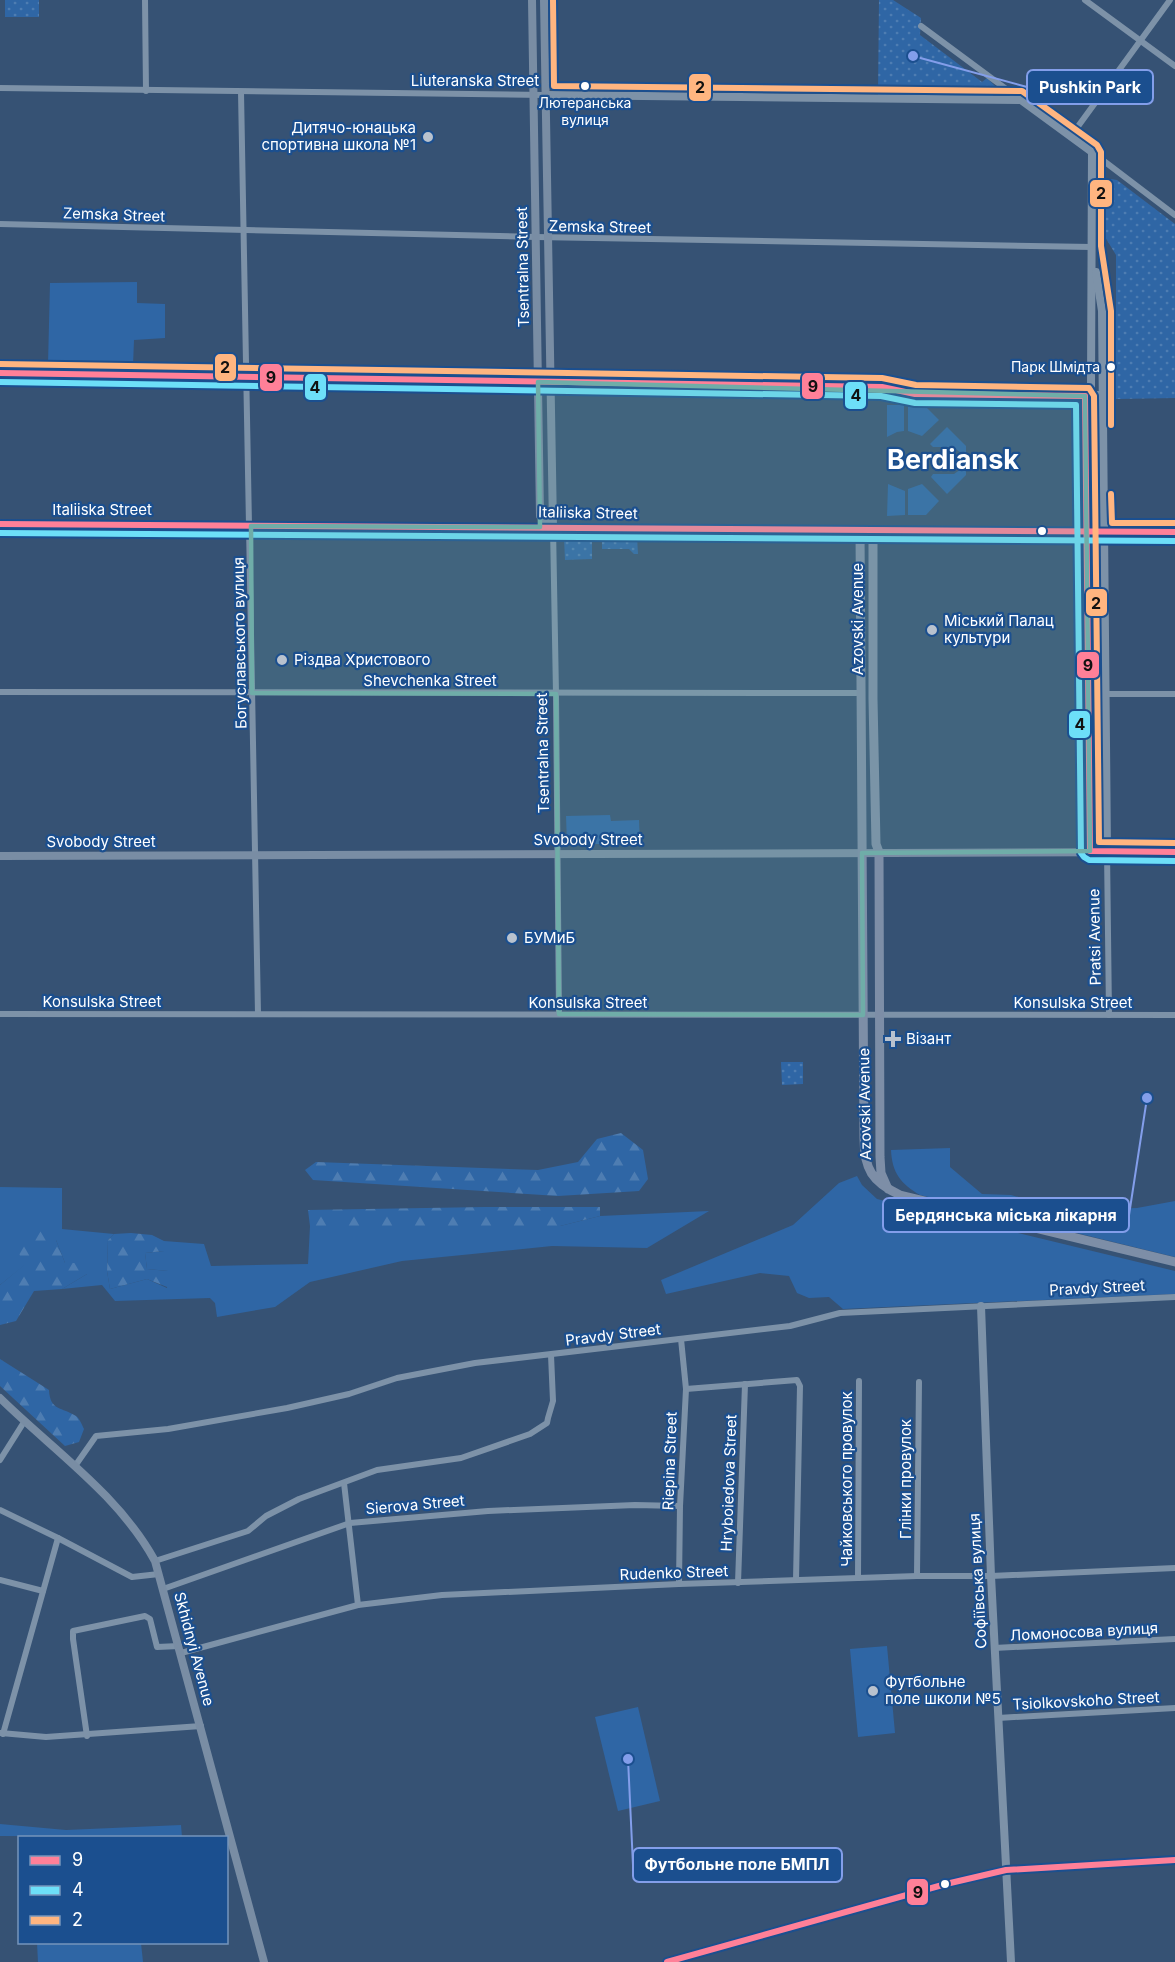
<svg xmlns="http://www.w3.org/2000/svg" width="1175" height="1962" font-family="Inter,sans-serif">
	<defs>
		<pattern id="forest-firs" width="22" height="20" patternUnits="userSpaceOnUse" patternTransform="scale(1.5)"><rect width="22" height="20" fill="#2f66a5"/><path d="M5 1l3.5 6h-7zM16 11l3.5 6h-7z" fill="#4e7db2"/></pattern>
		<pattern id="park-dots" width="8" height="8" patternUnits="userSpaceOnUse" patternTransform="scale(1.5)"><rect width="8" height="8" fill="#2f66a5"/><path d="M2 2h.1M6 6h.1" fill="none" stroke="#4e7db2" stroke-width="1.8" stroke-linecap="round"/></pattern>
	</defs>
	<rect width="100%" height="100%" fill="#365274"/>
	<!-- grass -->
	<g fill="#2f66a5">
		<polygon points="137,282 137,303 165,304 165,338 134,340 133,366 48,364 50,283"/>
		<polygon points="908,404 923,404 939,420 922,436 908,431"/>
		<polygon points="887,405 904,405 904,431 897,432 887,437"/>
		<polygon points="947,427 966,446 966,453 964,455 953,447 933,447 930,444"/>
		<polygon points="964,467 966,469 966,475 947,494 931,477 933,474 954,474"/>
		<polygon points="888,484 905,491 905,515 887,516"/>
		<polygon points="922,484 939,501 926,515 908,515 908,489"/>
		<polygon points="610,815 611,821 639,820 640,844 567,844 566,816"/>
		<path d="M950,1148V1167L982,1194L1011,1195L1033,1201L1035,1209L1103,1215V1209L1137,1208L1175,1201V1257L920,1195C901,1184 892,1173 891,1150Z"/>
		<polygon points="857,1176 862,1185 877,1199 1175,1271 1175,1294 843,1309 829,1297 809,1298 797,1293 789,1276 760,1273 666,1294 661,1280 793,1225 839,1183"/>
		<polygon points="0,1187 62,1188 62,1229 114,1234 108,1240 107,1271 110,1289 147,1279 167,1288 168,1271 147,1269 145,1253 164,1251 164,1241 204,1244 211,1266 308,1264 310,1226 560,1226 600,1216 709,1211 647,1248 552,1246 402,1261 310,1282 275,1307 217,1317 215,1303 210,1298 115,1301 102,1285 62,1289 87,1274 87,1263 65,1263 56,1240 0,1285"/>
		<polygon points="887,1646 895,1733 858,1737 850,1649"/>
		<polygon points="638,1707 660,1801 618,1811 595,1717"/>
		<polygon points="0,1824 66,1830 181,1825 182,1837 0,1836"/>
		<polygon points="37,1943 141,1943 143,1962 38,1962"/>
	</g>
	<!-- forest -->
	<g fill="url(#forest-firs)">
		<polygon points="621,1133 643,1150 648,1179 639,1191 558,1196 313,1180 305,1170 316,1162 538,1170 578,1162 597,1139"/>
		<polygon points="485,1207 600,1207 600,1216 560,1226 310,1226 308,1210"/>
		<polygon points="47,1225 62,1229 56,1240 65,1263 88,1263 87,1274 62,1289 34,1291 16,1321 0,1325 0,1285 24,1265 11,1235 28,1227"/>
		<polygon points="131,1233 152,1235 164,1241 164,1251 145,1253 147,1269 168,1271 172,1289 147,1279 110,1289 107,1271 108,1240 114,1234"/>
		<path d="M0,1359L49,1390C50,1411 62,1407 76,1416C80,1419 82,1425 84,1429L79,1442L65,1446L0,1386Z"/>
	</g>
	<!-- park -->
	<g fill="url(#park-dots)">
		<rect x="5" y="0" width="34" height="17"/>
		<polygon points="879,0 893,0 921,18 920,35 982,82 987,78 996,87 993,96 878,95"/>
		<polygon points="1111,179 1117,180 1175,224 1175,398 1116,399 1116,255 1105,237 1103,189 1105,182"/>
		<polygon points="602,537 637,537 638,554 634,554 629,549 602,549"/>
		<polygon points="564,538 592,538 592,559 565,560"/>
		<polygon points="781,1062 803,1062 803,1084 782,1085"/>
	</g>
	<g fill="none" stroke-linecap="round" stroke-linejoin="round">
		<!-- minor -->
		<g stroke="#7d92a8" stroke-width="6">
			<polyline points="145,0 146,91"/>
			<polyline points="1085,0 1175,66"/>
			<polyline points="921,26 1021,100"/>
			<polyline points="0,88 545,95"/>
			<polyline points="241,92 258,1014"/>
			<polyline points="1071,136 1170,0"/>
			<polyline points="1092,152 1175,215"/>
			<polyline points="0,224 536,237 1092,247"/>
			<polyline points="553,527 556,694 559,1014"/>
			<polyline points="0,692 860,693"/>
			<polyline points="1088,694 1175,694"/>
			<polyline points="1107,851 1109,1015"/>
			<polyline points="0,1014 1175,1015"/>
			<polyline points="686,1389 797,1380 800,1386 796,1580"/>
			<polyline points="0,1460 24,1422"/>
			<polyline points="75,1466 96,1436 168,1429 287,1408 349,1394 397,1378 475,1363 790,1326 840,1313 1175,1297"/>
			<polyline points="344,1483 358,1605"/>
			<polyline points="0,1510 58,1538 132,1577 159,1574"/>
			<polyline points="155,1561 248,1531 266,1516 299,1499 377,1470 461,1458 530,1434 547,1423 548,1418 553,1401 551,1355"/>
			<polyline points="917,1576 919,1382"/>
			<polyline points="858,1578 859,1381"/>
			<polyline points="0,1580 43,1591"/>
			<polyline points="738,1583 745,1384"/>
			<polyline points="679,1584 680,1506 686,1389 681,1339"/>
			<polyline points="163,1589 350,1523 488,1511 635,1505 680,1506"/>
			<polyline points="994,1648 1175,1639"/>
			<polyline points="181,1653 358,1605 442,1595 679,1584 917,1576 991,1576 1175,1568"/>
			<polyline points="998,1718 1175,1708"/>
			<polyline points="1,1733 46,1737 201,1726"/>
			<polyline points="3,1734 58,1538"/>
			<polyline points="87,1736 73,1639 73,1631 145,1616 150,1619 157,1647 179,1646"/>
		</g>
		<!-- tertiary -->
		<g stroke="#7d92a8" stroke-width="8">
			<polyline points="545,95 1021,100 1092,152 1091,386 1085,396 1085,532 1090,851"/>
			<polyline points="1096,272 1102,311 1107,851"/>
			<polyline points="0,373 718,384 882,387 915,394 1102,395"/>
			<polyline points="981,1306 991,1576 1011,1962"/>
		</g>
		<!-- secondary -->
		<g stroke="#798da4" stroke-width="8">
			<polyline points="532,0 540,516 553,527"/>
			<polyline points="544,0 553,527"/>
			<polyline points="0,524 860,531"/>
			<polyline points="873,531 1175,532"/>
			<polyline points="0,856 1175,852"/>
			<path d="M0,1398C53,1450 119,1495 155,1561L264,1962"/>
			<polyline points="667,1962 946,1884 1006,1870 1175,1860"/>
		</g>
		<!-- primary -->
		<path stroke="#7d8ea7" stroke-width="9" d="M888,1189L881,1173L880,1157L879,852L876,844L873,699V531H860L864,1138C864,1169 872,1182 900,1195L1175,1262"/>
		<!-- bus-1 casing -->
		<g stroke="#1b4f8f" stroke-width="10">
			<g id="bus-1">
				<polyline points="0,373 882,387 915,394 1085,396 1090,851 1175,852"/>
				<polyline points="0,524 1175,532"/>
				<polyline points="667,1962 946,1884 1006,1870 1175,1860"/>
			</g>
		</g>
		<!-- bus-2 casing -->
		<g stroke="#1b4f8f" stroke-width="10">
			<g id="bus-2">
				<polyline points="0,382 881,396 915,403 1076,405 1081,853 1084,857 1089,860 1175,861"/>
				<polyline points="0,533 1175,541"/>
			</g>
		</g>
		<!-- bus-3 casing -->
		<g stroke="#1b4f8f" stroke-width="10">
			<g id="bus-3">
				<polyline points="553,0 554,86 1022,91 1097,145 1101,152 1101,246 1111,311 1111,425"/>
				<polyline points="0,364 882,378 916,385 1089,388 1094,396 1099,842 1175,843"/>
				<polyline points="1111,494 1112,523 1175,523"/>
			</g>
		</g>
		<!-- bus-1 -->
		<use href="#bus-1" stroke="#ff8098" stroke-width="6"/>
		<!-- bus-2 -->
		<use href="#bus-2" stroke="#6ddff8" stroke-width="6"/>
		<!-- bus-3 -->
		<use href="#bus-3" stroke="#ffb580" stroke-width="6"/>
	</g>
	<!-- marked area -->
	<path fill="#6fada8" fill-opacity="0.2" stroke="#6fada8" stroke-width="4.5" stroke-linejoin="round" d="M538,382L1085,396L1090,851L862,853L863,1015L559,1014L556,694L252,693L251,526L540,527Z"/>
	<!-- markers -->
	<g fill="#fff" stroke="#1b4f8f" stroke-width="2">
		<circle cx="585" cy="86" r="5"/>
		<circle cx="1111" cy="367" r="5"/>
		<circle cx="1042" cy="531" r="5"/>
		<circle cx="945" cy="1884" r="5"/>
	</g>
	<g fill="#b9c2ce" stroke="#1b4f8f" stroke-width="2">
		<circle cx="428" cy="137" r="6"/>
		<circle cx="932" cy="630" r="6"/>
		<circle cx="282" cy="660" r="6"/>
		<circle cx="512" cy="938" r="6"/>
		<path d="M890 1030h6v6h6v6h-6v6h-6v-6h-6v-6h6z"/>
		<circle cx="873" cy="1691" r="6"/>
	</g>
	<g text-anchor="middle" stroke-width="4.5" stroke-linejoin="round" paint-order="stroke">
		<!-- bus labels -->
		<g font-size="14" fill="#fff" stroke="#1b4f8f">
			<text x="585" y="108">Лютеранська<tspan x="585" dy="17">вулиця</tspan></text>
			<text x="1100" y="372" text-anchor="end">Парк Шмідта</text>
		</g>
		<!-- street labels -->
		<g font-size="15" fill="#fff" stroke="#1b4f8f">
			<text x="475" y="86">Liuteranska Street</text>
			<text transform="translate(114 215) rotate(2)" y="5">Zemska Street</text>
			<text transform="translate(600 227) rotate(1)" y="5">Zemska Street</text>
			<text transform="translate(523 267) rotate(-91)" y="5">Tsentralna Street</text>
			<text x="102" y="515">Italiiska Street</text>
			<text transform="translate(588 513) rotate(1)" y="5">Italiiska Street</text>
			<text transform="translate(858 619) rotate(-90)" y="5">Azovski Avenue</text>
			<text transform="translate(240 643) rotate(-91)" y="5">Богуславського вулиця</text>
			<text x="430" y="686">Shevchenka Street</text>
			<text transform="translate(543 753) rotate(-91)" y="5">Tsentralna Street</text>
			<text x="588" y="845">Svobody Street</text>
			<text x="101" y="847">Svobody Street</text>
			<text transform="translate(1095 937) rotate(-91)" y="5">Pratsi Avenue</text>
			<text x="102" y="1007">Konsulska Street</text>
			<text x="588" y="1008">Konsulska Street</text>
			<text x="1073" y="1008">Konsulska Street</text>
			<text transform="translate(865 1104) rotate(-91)" y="5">Azovski Avenue</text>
			<text transform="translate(1097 1288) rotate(-3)" y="5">Pravdy Street</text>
			<text transform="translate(613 1335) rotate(-7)" y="5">Pravdy Street</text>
			<text transform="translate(670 1461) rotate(-88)" y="5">Riepina Street</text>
			<text transform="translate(847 1479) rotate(-90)" y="5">Чайковського провулок</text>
			<text transform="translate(906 1479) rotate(-90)" y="5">Глінки провулок</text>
			<text transform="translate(729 1483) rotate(-88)" y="5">Hryboiedova Street</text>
			<text transform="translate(415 1505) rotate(-5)" y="5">Sierova Street</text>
			<text transform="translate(674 1573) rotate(-2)" y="5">Rudenko Street</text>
			<text transform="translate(978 1581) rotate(-93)" y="5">Софіївська вулиця</text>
			<text transform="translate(1084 1632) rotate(-3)" y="5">Ломоносова вулиця</text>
			<text transform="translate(194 1649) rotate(75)" y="5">Skhidnyi Avenue</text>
			<text transform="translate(1086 1701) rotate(-3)" y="5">Tsiolkovskoho Street</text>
		</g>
		<!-- poi labels -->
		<g font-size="15" fill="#fff" stroke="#1b4f8f" text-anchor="start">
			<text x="416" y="133" text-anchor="end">Дитячо-юнацька<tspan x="416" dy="17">спортивна школа №1</tspan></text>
			<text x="944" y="626">Міський Палац<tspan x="944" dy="17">культури</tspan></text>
			<text x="294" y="665">Різдва Христового</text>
			<text x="524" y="943">БУМиБ</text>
			<text x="906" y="1044">Візант</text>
			<text x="885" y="1687">Футбольне<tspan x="885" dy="17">поле школи №5</tspan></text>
		</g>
		<!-- town labels -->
		<g font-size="27" font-weight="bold" fill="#fff" stroke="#1b4f8f">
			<text x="953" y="469">Berdiansk</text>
		</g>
	</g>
	<!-- callouts -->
	<path fill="none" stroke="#839eea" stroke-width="2" d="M913 56L1027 87M1147 1098L1129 1215M628 1759L633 1865"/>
	<g fill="#839eea" stroke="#1b4f8f" stroke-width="2">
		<circle cx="913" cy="56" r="6"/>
		<circle cx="1147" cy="1098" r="6"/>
		<circle cx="628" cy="1759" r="6"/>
	</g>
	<g fill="#1b4f8f" stroke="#839eea" stroke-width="2">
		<rect x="1027" y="70" width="126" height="34" rx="6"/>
		<rect x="883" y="1198" width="246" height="34" rx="6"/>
		<rect x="633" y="1848" width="209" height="34" rx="6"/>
	</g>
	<g font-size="16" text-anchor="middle" font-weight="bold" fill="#fff">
		<text x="1090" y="93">Pushkin Park</text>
		<text x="1006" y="1221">Бердянська міська лікарня</text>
		<text x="737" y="1870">Футбольне поле БМПЛ</text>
	</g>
	<g stroke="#1b4f8f" stroke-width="2">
		<rect x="688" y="73" width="24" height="29" rx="6" fill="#ffb580"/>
		<rect x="1089" y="179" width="24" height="29" rx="6" fill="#ffb580"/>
		<rect x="214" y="353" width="23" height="29" rx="6" fill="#ffb580"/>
		<rect x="259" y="363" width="24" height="29" rx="6" fill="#ff8098"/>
		<rect x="801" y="372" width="23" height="28" rx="6" fill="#ff8098"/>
		<rect x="304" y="373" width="23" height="28" rx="6" fill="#6ddff8"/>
		<rect x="844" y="381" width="23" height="29" rx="6" fill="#6ddff8"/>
		<rect x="1085" y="588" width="23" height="29" rx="6" fill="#ffb580"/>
		<rect x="1076" y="651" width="24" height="28" rx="6" fill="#ff8098"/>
		<rect x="1068" y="710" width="23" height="29" rx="6" fill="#6ddff8"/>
		<rect x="906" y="1878" width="23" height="28" rx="6" fill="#ff8098"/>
	</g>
	<g font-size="16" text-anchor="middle" font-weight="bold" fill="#111">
		<text x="700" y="93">2</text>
		<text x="1101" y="199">2</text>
		<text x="225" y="373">2</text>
		<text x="271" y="383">9</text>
		<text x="813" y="392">9</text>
		<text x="315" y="393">4</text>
		<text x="856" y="401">4</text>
		<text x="1096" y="609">2</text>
		<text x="1088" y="671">9</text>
		<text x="1080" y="730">4</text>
		<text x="918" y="1898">9</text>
	</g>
	<!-- legend -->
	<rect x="18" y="1836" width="210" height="108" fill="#1b4f8f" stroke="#7695bc" stroke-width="1.5"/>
	<rect x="30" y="1856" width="30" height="9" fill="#ff8098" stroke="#7695bc" stroke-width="1.5"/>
	<text x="72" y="1866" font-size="18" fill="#ffffff">9</text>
	<rect x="30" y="1886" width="30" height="9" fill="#6ddff8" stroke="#7695bc" stroke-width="1.5"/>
	<text x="72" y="1896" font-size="18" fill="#ffffff">4</text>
	<rect x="30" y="1916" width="30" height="9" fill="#ffb580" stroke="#7695bc" stroke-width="1.5"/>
	<text x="72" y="1926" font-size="18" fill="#ffffff">2</text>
</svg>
